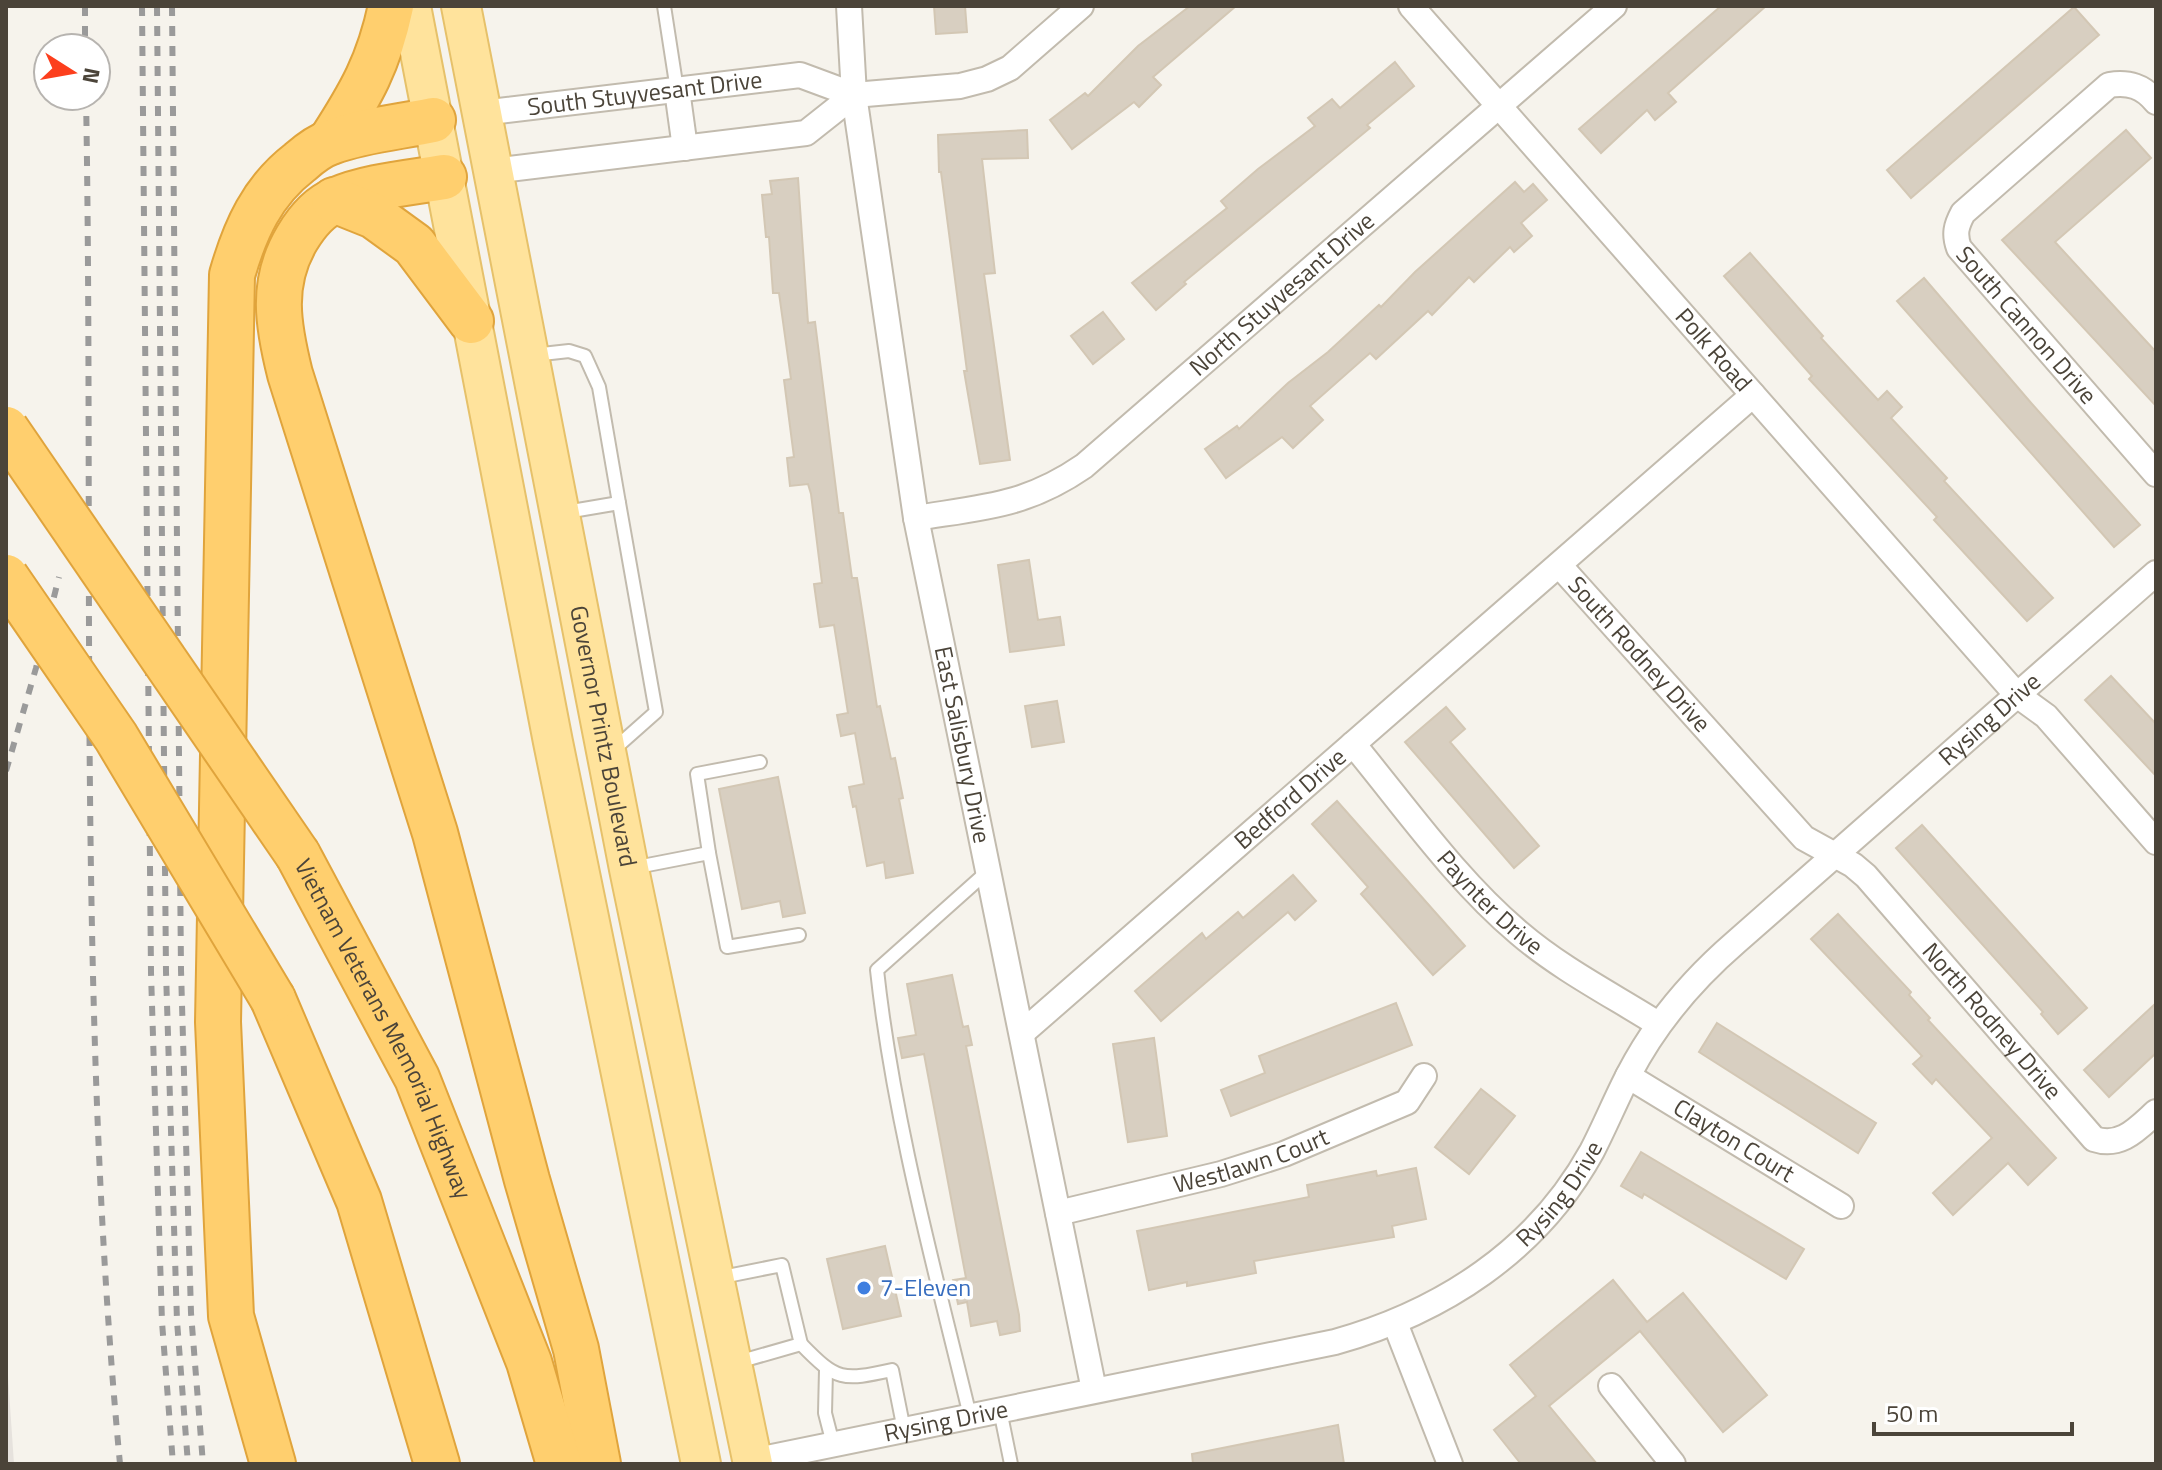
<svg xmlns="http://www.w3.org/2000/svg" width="2162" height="1470" font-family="'Titillium Web',sans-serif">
	<rect width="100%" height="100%" fill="#f6f3ec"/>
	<!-- industrial -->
	<polygon fill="#e6e2dd" points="6,1347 14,1464 6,1464"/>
	<!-- building -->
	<g fill="#d8cfc1" stroke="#d3c7b4" stroke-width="2">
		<polygon points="934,6 965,6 967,32 936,34"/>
		<polygon points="1190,6 1236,6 1153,77 1161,85 1139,107 1134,102 1072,149 1050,120 1085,93 1088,96 1138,46"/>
		<polygon points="1721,6 1766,6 1668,93 1676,102 1655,120 1647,110 1601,153 1579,129"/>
		<polygon points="2074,7 2099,35 1911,198 1887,170"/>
		<polygon points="1395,62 1414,86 1367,125 1370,128 1184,282 1186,284 1156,310 1132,283 1227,208 1221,201 1258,169 1315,126 1308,118 1332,99 1340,108"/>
		<polygon points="1027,130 1028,158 982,159 995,273 984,274 1010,460 980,464 964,371 967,371 941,172 939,172 938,135"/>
		<polygon points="2126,130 2151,158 2055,242 2156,352 2156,406 2002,240"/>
		<polygon points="798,178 808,323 815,322 839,513 843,513 852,578 857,578 877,707 880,706 891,759 895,758 903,798 899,799 913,873 886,878 884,862 867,866 856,806 853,807 849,787 864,784 855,733 841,736 837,715 848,713 834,625 820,627 814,584 822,583 811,494 808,484 790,486 787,458 794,457 784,380 791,379 779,293 773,293 769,237 766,237 762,195 772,194 770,181"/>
		<polygon points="1515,182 1524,192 1533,184 1547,200 1521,223 1532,236 1514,252 1510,247 1474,282 1469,277 1432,315 1428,311 1376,359 1370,353 1310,406 1323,420 1293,448 1282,437 1226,478 1205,449 1237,426 1239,429 1288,383 1328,352 1379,305 1381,307 1415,272"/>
		<polygon points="1750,253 1823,336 1821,338 1878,400 1887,391 1902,407 1891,418 1947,478 1944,481 2053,598 2027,621 1934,520 1937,517 1809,379 1812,376 1724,276"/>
		<polygon points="1924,278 2032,404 2140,525 2114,547 1897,301"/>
		<polygon points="1103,312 1124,339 1093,364 1071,336"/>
		<polygon points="1029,560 1038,620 1060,617 1064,645 1010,652 998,565"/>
		<polygon points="2111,676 2156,724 2156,776 2085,700"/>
		<polygon points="1057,701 1064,742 1032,747 1025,706"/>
		<polygon points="1446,707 1465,729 1450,742 1539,846 1514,868 1405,742"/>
		<polygon points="778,777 805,913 783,917 780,901 742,909 719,789"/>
		<polygon points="1337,801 1465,946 1433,975 1361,894 1368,887 1312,824"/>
		<polygon points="1922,825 2087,1008 2058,1034 2041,1014 2043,1012 1896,848"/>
		<polygon points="1293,875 1316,901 1295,920 1288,912 1161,1021 1135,991 1202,933 1206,939 1238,912 1243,918"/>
		<polygon points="1838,914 1911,992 1909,995 1930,1018 1928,1020 2056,1158 2028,1185 2008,1163 1953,1215 1933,1193 1992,1138 1936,1079 1932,1084 1913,1064 1922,1056 1811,939"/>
		<polygon points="952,975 963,1027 968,1026 972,1045 966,1046 1019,1315 1020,1331 1000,1335 997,1321 971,1326 967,1302 958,1304 953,1280 966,1278 924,1054 902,1058 898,1038 916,1035 907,984"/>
		<polygon points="1396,1003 1412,1045 1231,1116 1221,1090 1265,1073 1259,1056"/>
		<polygon points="2156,1003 2156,1053 2109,1097 2084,1070"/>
		<polygon points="1717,1023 1876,1123 1858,1153 1699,1052"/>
		<polygon points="1154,1038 1167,1136 1128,1142 1113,1044"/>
		<polygon points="1481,1089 1515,1116 1469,1174 1435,1147"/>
		<polygon points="1641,1152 1804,1249 1786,1279 1644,1194 1642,1198 1621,1186"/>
		<polygon points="1416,1168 1426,1219 1392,1226 1394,1237 1254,1261 1256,1273 1187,1286 1187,1282 1149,1290 1137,1231 1309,1197 1307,1185 1376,1171 1377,1176"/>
		<polygon points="885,1246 901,1316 843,1329 827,1259"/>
		<polygon points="1613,1280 1647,1322 1683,1293 1767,1395 1723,1432 1640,1331 1549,1406 1597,1464 1521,1464 1494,1430 1536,1396 1510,1365"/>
		<polygon points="1338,1425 1344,1464 1193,1464 1192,1454"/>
	</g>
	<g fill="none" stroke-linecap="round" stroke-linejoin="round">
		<!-- service casing -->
		<g stroke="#c2bbae" stroke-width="16">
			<g id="service">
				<polyline points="664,6 677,90"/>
				<polyline points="533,355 569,351 585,356 599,387 619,503"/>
				<polyline points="566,512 619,503 656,712 612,751"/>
				<polyline points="709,853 697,774 760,762"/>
				<polyline points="632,868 709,853 727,947 799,935"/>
				<polyline points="717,1278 782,1265 801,1344 738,1362"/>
				<path d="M801,1344C837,1381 842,1381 892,1370L904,1430"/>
				<polyline points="826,1370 825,1413 833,1444"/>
				<polyline points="1000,1410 1011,1464"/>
				<path d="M970,1416C935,1271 893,1118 877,970L988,871"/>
			</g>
		</g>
		<!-- minor casing -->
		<g stroke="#c2bbae" stroke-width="28">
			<g id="minor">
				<path id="s1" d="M849,6L854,95L916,518L1094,1390"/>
				<path id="s2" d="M1411,6L2017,695L2046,716L2156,842"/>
				<polyline points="677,90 685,148"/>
				<path id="s3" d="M2156,102C2143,86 2129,82 2109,85L1963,213C1956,226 1954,234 1959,248L2156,474"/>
				<path id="s4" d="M482,113L800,75L854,95L960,86L987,79L1010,68L1081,6"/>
				<polyline points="493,171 806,133 854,95"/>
				<path id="s5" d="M916,518C984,507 1026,506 1084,466L1614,6"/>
				<path id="s6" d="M1559,565L1804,838L1853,865L1866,876L2094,1139C2121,1148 2137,1129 2156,1112"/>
				<path id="s7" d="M1353,744C1406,808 1456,880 1519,933C1561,969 1612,995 1658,1024"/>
				<path id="s8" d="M1022,1033L1753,395"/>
				<path id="s9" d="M1628,1076L1841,1206"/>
				<path id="s10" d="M1058,1213L1221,1174L1284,1154L1407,1102L1424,1076"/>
				<polyline points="1395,1323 1450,1464"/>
				<polyline points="1611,1386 1673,1464"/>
				<path id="s11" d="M752,1461L1335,1342C1442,1312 1537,1251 1592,1151C1605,1126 1616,1099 1629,1074C1656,1022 1692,980 1736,942L2156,573"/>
			</g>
		</g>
		<!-- primary casing -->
		<g stroke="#e6c16a" stroke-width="42">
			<g id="primary">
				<polyline points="411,6 553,742 701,1464"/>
				<path id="s12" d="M461,6L629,869L753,1464"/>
			</g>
		</g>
		<!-- motorway casing -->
		<g stroke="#e0a43c" stroke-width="48">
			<g id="motorway">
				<path d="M330,142C361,94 379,63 391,6"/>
				<path d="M444,177C409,183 368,186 336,200C319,207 306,223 297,238C270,283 278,326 290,374L435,833L527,1180L576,1349L598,1464"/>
				<polyline points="334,200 374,216 414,245 471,321"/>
				<path id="s13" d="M298,855L417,1078L529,1362L559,1464"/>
				<polyline points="273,999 359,1201 437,1464"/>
				<path d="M273,1464L231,1316L218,1022L232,275C245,230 262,191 300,162C309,154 319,146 331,142C363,130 400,127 433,120"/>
			</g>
		</g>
		<!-- service -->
		<use href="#service" stroke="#fff" stroke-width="12"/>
		<!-- minor -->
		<use href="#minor" stroke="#fff" stroke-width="24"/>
		<!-- primary -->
		<use href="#primary" stroke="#ffe39c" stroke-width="38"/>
		<!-- motorway -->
		<use href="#motorway" stroke="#ffcf6e" stroke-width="44"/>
		<!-- rail -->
		<g stroke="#9a9a9a" stroke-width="6" stroke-dasharray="10 10" stroke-linecap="butt">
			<polyline points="85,6 85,48"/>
			<polyline points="142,6 151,973 162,1322 173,1464"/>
			<polyline points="157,6 166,972 177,1321 188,1464"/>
			<polyline points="172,6 181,970 191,1313 203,1464"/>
			<path d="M86,96C94,552 77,1009 120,1464"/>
			<polyline points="6,771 36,668 59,577"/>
		</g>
		<!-- motorway-bridge casing -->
		<g stroke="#e0a43c" stroke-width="48" stroke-linecap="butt">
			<g id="motorway-bridge">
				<polyline points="6,429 298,855"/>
				<polyline points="6,577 116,737 273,999"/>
			</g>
		</g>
		<!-- motorway-bridge -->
		<use href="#motorway-bridge" stroke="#ffcf6e" stroke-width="44"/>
	</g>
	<!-- markers -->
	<circle fill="#3f7fe0" stroke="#fff" stroke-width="3" cx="864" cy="1288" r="8"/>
	<g text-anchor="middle" stroke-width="7" stroke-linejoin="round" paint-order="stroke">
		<!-- street labels -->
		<g font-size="24" fill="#4b4439" stroke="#fff">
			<text dy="8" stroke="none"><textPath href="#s4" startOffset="164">South Stuyvesant Drive</textPath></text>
			<text dy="8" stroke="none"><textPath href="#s5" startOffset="440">North Stuyvesant Drive</textPath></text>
			<text dy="8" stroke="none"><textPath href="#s3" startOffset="386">South Cannon Drive</textPath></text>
			<text dy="8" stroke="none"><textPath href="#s2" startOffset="458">Polk Road</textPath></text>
			<text dy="8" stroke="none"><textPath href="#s6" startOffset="120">South Rodney Drive</textPath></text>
			<text dy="8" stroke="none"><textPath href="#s11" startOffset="1518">Rysing Drive</textPath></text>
			<text dy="8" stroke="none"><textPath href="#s12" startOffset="744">Governor Printz Boulevard</textPath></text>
			<text dy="8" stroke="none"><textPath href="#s1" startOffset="748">East Salisbury Drive</textPath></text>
			<text dy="8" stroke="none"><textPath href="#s8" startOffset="356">Bedford Drive</textPath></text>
			<text dy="8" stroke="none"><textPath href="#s7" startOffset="210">Paynter Drive</textPath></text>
			<text dy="8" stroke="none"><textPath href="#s6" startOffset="632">North Rodney Drive</textPath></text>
			<text dy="8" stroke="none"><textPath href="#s13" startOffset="194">Vietnam Veterans Memorial Highway</textPath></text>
			<text dy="8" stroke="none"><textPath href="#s9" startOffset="124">Clayton Court</textPath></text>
			<text dy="8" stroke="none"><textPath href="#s10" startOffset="200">Westlawn Court</textPath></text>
			<text dy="8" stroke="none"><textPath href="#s11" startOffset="870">Rysing Drive</textPath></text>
			<text dy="8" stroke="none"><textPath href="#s11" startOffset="198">Rysing Drive</textPath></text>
		</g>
		<!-- shop labels -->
		<g font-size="24" fill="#366cbe" stroke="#fff" text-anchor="start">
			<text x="880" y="1296">7-Eleven</text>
		</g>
	</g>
	<!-- border -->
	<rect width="2162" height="1470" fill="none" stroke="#4b4439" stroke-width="16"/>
	<!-- north arrow -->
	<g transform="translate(72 72) rotate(101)"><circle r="38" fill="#ffffff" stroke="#b7b4b0" stroke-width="2"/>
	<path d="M0-6L14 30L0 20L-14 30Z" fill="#fc3f1d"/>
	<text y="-12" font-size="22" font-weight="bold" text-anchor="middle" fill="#4b4439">N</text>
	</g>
	<!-- scale -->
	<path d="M1874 1422v12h198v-12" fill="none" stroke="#4b4439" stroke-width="4"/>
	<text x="1886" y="1422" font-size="24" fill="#4b4439" stroke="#ffffff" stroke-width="6" paint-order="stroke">50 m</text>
</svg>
